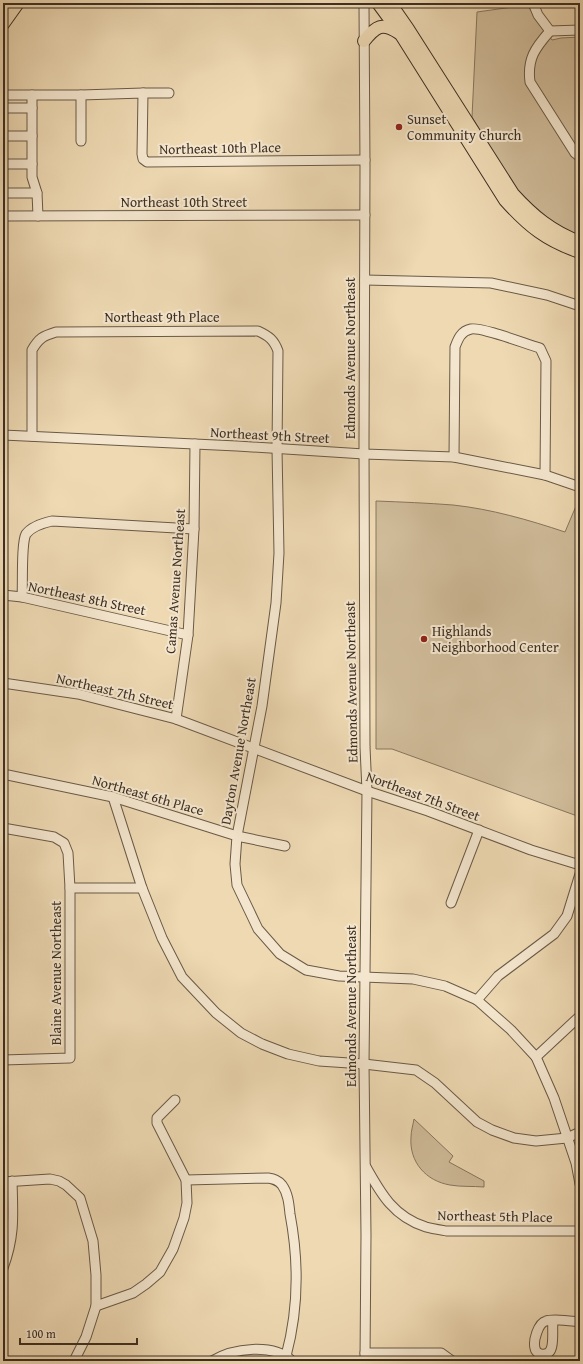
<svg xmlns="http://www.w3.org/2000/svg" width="583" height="1364" font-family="'Gentium Book Plus',serif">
	<rect width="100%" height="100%" fill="#eed9b3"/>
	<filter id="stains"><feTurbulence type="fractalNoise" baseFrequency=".005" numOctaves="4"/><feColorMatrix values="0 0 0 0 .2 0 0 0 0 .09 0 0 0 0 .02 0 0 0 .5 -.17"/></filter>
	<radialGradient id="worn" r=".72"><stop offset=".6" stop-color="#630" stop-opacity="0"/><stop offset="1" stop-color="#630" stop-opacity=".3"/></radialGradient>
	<!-- green -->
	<g fill="#d0bc9a" stroke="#86765e">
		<polygon points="527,5 552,40 561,38 580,37 580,235 558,228 521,197 509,179 472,117 477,12"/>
		<path d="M579,499H580V817L392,749H376V501C402,502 427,503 453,505C491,509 529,520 565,532Z"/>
		<path d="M414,1119L453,1156L449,1162L484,1181V1187C473,1186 461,1187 450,1185C426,1181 409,1162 411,1137C411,1131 413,1125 414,1119Z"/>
	</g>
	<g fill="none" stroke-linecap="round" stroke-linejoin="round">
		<!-- minor casing -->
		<g stroke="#695a46" stroke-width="11">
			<g id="minor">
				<polyline points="364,3 365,168 364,444 365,747 367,791 364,1064 366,1235 365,1361"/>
				<polyline points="533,3 538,15 550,31"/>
				<path d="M550,31C535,48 527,59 530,82L575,153L580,157"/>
				<polyline points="550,31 580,30"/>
				<polyline points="143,93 169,93"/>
				<polyline points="3,95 81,95 143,93 142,154 143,159 147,162 365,160"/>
				<polyline points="32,95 32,177 37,193"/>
				<polyline points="3,108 32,108"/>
				<polyline points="3,136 32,136"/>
				<polyline points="81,141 81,95"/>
				<polyline points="3,164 32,164"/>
				<polyline points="8,193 37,193 38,216"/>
				<polyline points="3,216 365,215"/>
				<polyline points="365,280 491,283 547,295 580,306"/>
				<polyline points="3,435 237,446 364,454 454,457 545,475 580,487"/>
				<path d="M32,436V350C39,338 43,336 56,332L258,331C269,336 274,340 278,351L277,449L279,553L276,603L262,706L237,836L235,864L237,885L258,929L280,954L306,970L339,976L413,979L445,986L477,1000L511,1030L536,1057L554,1098L576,1163L580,1184"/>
				<path d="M454,457L455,347C458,339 461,331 471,329C482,327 526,344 540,348L546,361L545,475"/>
				<polyline points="3,595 22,597 188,635"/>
				<path d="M22,597C23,585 21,543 26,534C32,526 43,523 52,521L194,529"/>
				<polyline points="3,683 78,694 176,719 367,791 428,811 531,850 580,865"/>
				<polyline points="176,719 188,635 194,529 195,444"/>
				<polyline points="3,774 113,797 237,836 285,846"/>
				<polyline points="113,797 142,888 162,938 182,977 216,1013 241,1033 262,1044 288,1054 319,1061 364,1064 416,1070 435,1083 477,1122 492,1130 514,1138 536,1141 567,1138 580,1132"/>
				<polyline points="3,828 54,837 64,843 68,853 70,888 70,1058 3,1060"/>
				<polyline points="70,888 142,888"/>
				<polyline points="451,903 479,830"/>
				<polyline points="477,1000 498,976 554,934 567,916 580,874"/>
				<polyline points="536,1057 580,1016"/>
				<path d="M366,1167C381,1194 394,1217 426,1227C433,1229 441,1230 447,1231H580"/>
				<path d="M186,1180L268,1178C274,1179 278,1180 282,1185C288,1193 289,1204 290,1214C299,1262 299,1308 286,1356"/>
				<polyline points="3,1182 50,1179 59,1181 66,1185 80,1198 93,1241 96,1275 96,1306 86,1337 74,1361"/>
				<path d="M3,1268C15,1236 13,1215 12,1181"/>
				<polyline points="96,1306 133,1293 146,1284 160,1272 173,1249 184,1218 187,1203 186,1180 157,1123 157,1118 175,1100"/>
				<path d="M553,1321C552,1328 554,1343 551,1349C549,1356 536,1356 535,1348C533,1341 538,1323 546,1321C553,1318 571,1321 580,1322"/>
				<polyline points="365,1353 441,1353 452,1361"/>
				<path d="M212,1361C233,1348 273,1343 292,1361"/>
			</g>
		</g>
		<!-- major casing -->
		<g stroke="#3d2f22" stroke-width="14">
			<g id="major">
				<path d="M378,3L400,33L505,200C528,226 547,241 580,252"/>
				<path d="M390,3L408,29L513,194C532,215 552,232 580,242"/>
				<polyline points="3,24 18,3"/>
				<path d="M364,41C376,26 382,22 399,33"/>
			</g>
		</g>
		<!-- minor -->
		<use href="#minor" stroke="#f4e6ce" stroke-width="9"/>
		<!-- major -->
		<use href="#major" stroke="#eed9b3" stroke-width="12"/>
	</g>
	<!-- markers -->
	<g fill="#8f2418" stroke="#f4e6ce" stroke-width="1.5">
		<circle cx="399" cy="127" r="4"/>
		<circle cx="424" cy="639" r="4"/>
	</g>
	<g text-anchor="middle" stroke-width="4" stroke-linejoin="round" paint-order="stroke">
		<!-- poi labels -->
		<g font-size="14" fill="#3d2f22" stroke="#f4e6ce" text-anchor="start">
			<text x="407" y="124">Sunset<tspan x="407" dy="16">Community Church</tspan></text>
			<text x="432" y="636">Highlands<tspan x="432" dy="16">Neighborhood Center</tspan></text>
		</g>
		<!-- street labels -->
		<g font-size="14" fill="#3d2f22" stroke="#f4e6ce">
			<text transform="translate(220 148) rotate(-1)" y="5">Northeast 10th Place</text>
			<text x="184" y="207">Northeast 10th Street</text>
			<text x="162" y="322">Northeast 9th Place</text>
			<text transform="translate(350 358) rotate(-90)" y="5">Edmonds Avenue Northeast</text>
			<text transform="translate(270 435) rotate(3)" y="5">Northeast 9th Street</text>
			<text transform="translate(175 581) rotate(-86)" y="5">Camas Avenue Northeast</text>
			<text transform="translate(87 598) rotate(12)" y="5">Northeast 8th Street</text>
			<text transform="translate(351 682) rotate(-91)" y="5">Edmonds Avenue Northeast</text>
			<text transform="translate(115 691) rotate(13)" y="5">Northeast 7th Street</text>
			<text transform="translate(238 751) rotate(-80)" y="5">Dayton Avenue Northeast</text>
			<text transform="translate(148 795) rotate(16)" y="5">Northeast 6th Place</text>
			<text transform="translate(423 796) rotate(20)" y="5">Northeast 7th Street</text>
			<text transform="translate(56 973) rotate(-90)" y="5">Blaine Avenue Northeast</text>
			<text transform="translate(351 1006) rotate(-90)" y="5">Edmonds Avenue Northeast</text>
			<text transform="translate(495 1216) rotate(1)" y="5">Northeast 5th Place</text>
		</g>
	</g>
	<!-- margin -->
	<rect width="583" height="1364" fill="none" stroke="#eed9b3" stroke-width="16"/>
	<rect x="4" y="4" width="575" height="1356" fill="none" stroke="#3d2f22" stroke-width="2"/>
	<rect x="8" y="8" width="567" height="1348" fill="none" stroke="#3d2f22"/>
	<!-- scale -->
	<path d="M20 1338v6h117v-6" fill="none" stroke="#3d2f22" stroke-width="2"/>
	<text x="26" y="1338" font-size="12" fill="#3d2f22" stroke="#f4e6ce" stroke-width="3" paint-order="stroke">100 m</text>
	<rect width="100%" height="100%" filter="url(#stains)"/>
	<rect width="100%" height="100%" fill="url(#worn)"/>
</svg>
